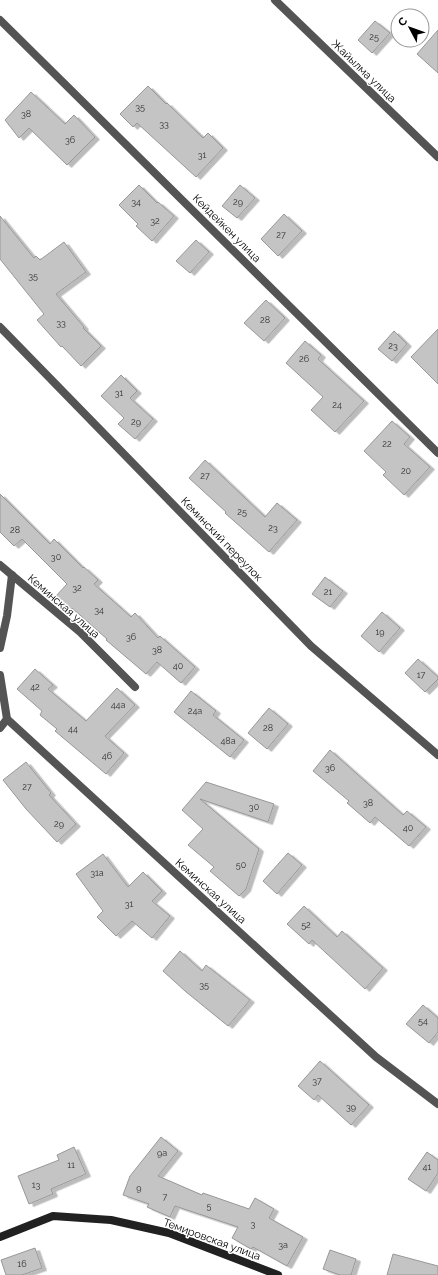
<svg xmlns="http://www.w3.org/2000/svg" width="438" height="1275" font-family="Raleway,sans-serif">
	<defs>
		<filter id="shadow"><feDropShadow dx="4.5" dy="2.5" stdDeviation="0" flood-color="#0004"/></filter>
	</defs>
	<rect width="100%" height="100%" fill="#fff"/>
	<!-- building -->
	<g fill="#c4c4c4" stroke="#989898" filter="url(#shadow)">
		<polygon points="375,21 390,33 372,53 358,40"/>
		<polygon points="438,30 438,73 417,54"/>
		<polygon points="148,86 166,104 167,103 203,138 208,133 223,148 196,177 137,123 133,127 120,114"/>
		<polygon points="31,92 65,124 74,115 95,137 67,165 29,128 19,138 5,120"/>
		<polygon points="139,185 157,203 158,202 174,216 152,241 136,226 138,224 119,205"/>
		<polygon points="240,185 255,198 237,218 222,206"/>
		<polygon points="284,214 302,231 278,256 261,239"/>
		<polygon points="0,216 34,258 36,256 40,260 64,242 86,272 56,294 84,327 83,328 101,346 81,366 62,346 61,347 37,320 44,314 0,259"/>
		<polygon points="196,240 209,252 190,273 176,261"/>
		<polygon points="266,300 285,318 264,341 244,323"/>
		<polygon points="438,329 438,384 411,357"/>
		<polygon points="394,331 407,344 392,361 378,349"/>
		<polygon points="305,341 321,355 318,359 364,401 335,432 311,410 323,397 286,363"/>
		<polygon points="121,375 137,391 130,398 153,419 135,439 118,424 124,418 101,396"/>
		<polygon points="392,421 410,437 404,444 430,467 404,495 383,475 386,472 364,451"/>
		<polygon points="205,460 265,517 277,503 297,520 269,552 225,513 226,512 189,478"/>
		<polygon points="0,494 50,544 54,539 83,568 84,567 98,580 94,584 131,617 135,613 158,638 160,636 195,667 181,683 157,662 146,674 106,640 107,639 72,608 70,610 56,596 67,584 22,539 14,546 0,532"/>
		<polygon points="325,577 343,591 330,607 312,594"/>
		<polygon points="382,612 400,628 379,652 361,636"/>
		<polygon points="418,659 438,677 438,679 425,692 405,673"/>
		<polygon points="35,669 53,685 48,689 86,721 117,688 135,705 105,736 124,753 106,774 55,731 57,729 40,715 42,711 17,689"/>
		<polygon points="191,691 216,711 213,715 244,740 230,757 174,712"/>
		<polygon points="269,708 288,724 267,749 248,733"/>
		<polygon points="330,750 403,815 407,811 426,827 409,846 375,817 370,823 347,803 349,801 313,771"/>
		<polygon points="26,762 51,793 49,795 76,824 57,842 26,809 3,780"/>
		<polygon points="206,782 274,804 268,822 200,799 259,849 246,889 239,896 210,871 214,867 188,845 203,829 182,810"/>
		<polygon points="288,853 302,865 277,894 263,881"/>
		<polygon points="103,854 128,887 143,872 162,891 152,901 170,916 152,938 132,921 116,936 97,917 103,911 76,874"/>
		<polygon points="304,906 337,937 342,931 383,968 365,989 312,940 309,944 287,924"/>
		<polygon points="180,951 202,971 206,965 250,1000 228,1026 185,991 163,971"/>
		<polygon points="423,1005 438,1018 438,1032 429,1043 406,1024"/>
		<polygon points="320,1061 369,1105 351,1125 318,1095 314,1100 298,1086"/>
		<polygon points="161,1137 178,1151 158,1176 202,1195 203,1193 249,1209 255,1198 274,1209 269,1218 303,1237 287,1266 253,1247 251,1249 232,1238 238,1227 175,1206 170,1217 147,1207 149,1204 123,1195 130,1176"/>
		<polygon points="74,1147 86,1174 51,1189 53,1194 29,1204 18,1176 59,1160 57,1155"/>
		<polygon points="427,1152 438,1160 438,1173 426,1191 408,1179"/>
		<polygon points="35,1248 42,1268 22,1275 6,1275 1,1260"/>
		<polygon points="330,1250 356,1259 351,1275 340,1275 323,1269"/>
		<polygon points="393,1254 438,1266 438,1275 387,1275"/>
	</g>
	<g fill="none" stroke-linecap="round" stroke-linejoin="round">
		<!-- street -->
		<g stroke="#545454" stroke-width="8">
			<polyline points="275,0 438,157"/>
			<polyline points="0,20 438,453"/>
			<polyline points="0,327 311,646 438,755"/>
			<polyline points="0,565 80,632 135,687"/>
			<polyline points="0,648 7,616 12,575"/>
			<polyline points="0,675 7,719 376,1057 438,1104"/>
			<polyline points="0,728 7,719"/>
		</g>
		<!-- secondary -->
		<polyline stroke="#212121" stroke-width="8" points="0,1237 53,1216 111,1220 169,1233 278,1275"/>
	</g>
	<g text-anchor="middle" stroke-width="3" stroke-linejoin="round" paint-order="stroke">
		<!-- number labels -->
		<g font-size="9" fill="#313131">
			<text x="374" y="40">25</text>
			<text x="140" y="110">35</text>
			<text x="26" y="117">38</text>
			<text x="164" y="127">33</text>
			<text x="70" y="143">36</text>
			<text x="202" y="158">31</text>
			<text x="136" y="205">34</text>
			<text x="238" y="205">29</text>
			<text x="155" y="224">32</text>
			<text x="281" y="238">27</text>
			<text x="33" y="279">35</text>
			<text x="265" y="323">28</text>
			<text x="61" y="326">33</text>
			<text x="393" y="349">23</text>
			<text x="304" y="362">26</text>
			<text x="119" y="396">31</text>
			<text x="337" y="408">24</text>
			<text x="136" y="425">29</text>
			<text x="387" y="447">22</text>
			<text x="406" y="474">20</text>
			<text x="205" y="479">27</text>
			<text x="242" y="515">25</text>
			<text x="273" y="531">23</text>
			<text x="15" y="533">28</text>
			<text x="56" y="560">30</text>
			<text x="77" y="591">32</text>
			<text x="328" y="595">21</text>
			<text x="99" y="613">34</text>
			<text x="380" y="635">19</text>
			<text x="131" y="640">36</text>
			<text x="157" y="653">38</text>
			<text x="178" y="669">40</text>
			<text x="421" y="678">17</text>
			<text x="35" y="690">42</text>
			<text x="118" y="708">44а</text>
			<text x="195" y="714">24а</text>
			<text x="268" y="731">28</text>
			<text x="73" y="732">44</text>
			<text x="228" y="744">48а</text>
			<text x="107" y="759">46</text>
			<text x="330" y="771">36</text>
			<text x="27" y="790">27</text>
			<text x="368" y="806">38</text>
			<text x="254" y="810">30</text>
			<text x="59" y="827">29</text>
			<text x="408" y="831">40</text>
			<text x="241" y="868">50</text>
			<text x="97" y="876">31а</text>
			<text x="129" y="907">31</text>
			<text x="306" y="928">52</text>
			<text x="204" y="988">35</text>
			<text x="423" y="1024">54</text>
			<text x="317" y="1084">37</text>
			<text x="351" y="1110">39</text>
			<text x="162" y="1156">9а</text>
			<text x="71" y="1168">11</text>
			<text x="427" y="1170">41</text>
			<text x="36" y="1188">13</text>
			<text x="139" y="1191">9</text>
			<text x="165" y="1200">7</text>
			<text x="209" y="1209">5</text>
			<text x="253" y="1227">3</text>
			<text x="283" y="1248">3а</text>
			<text x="22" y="1267">16</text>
		</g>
		<!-- street labels -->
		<g font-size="11" fill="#000" stroke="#fff">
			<text transform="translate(364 71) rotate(44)" y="4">Жайылма улица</text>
			<text transform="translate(227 228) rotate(45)" y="4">Кейдейкен улица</text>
			<text transform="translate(222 539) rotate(46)" y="4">Кеминский переулок</text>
			<text transform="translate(64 606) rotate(41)" y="4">Кеминская улица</text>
			<text transform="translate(211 891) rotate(42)" y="4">Кеминская улица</text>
			<text transform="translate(212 1239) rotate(20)" y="4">Темировская улица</text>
		</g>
	</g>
	<!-- north arrow -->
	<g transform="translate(410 28) rotate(311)"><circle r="19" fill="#ffffff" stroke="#999999"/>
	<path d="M0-3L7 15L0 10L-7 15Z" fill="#000000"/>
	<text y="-6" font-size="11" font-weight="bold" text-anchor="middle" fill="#000000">С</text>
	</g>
</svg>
